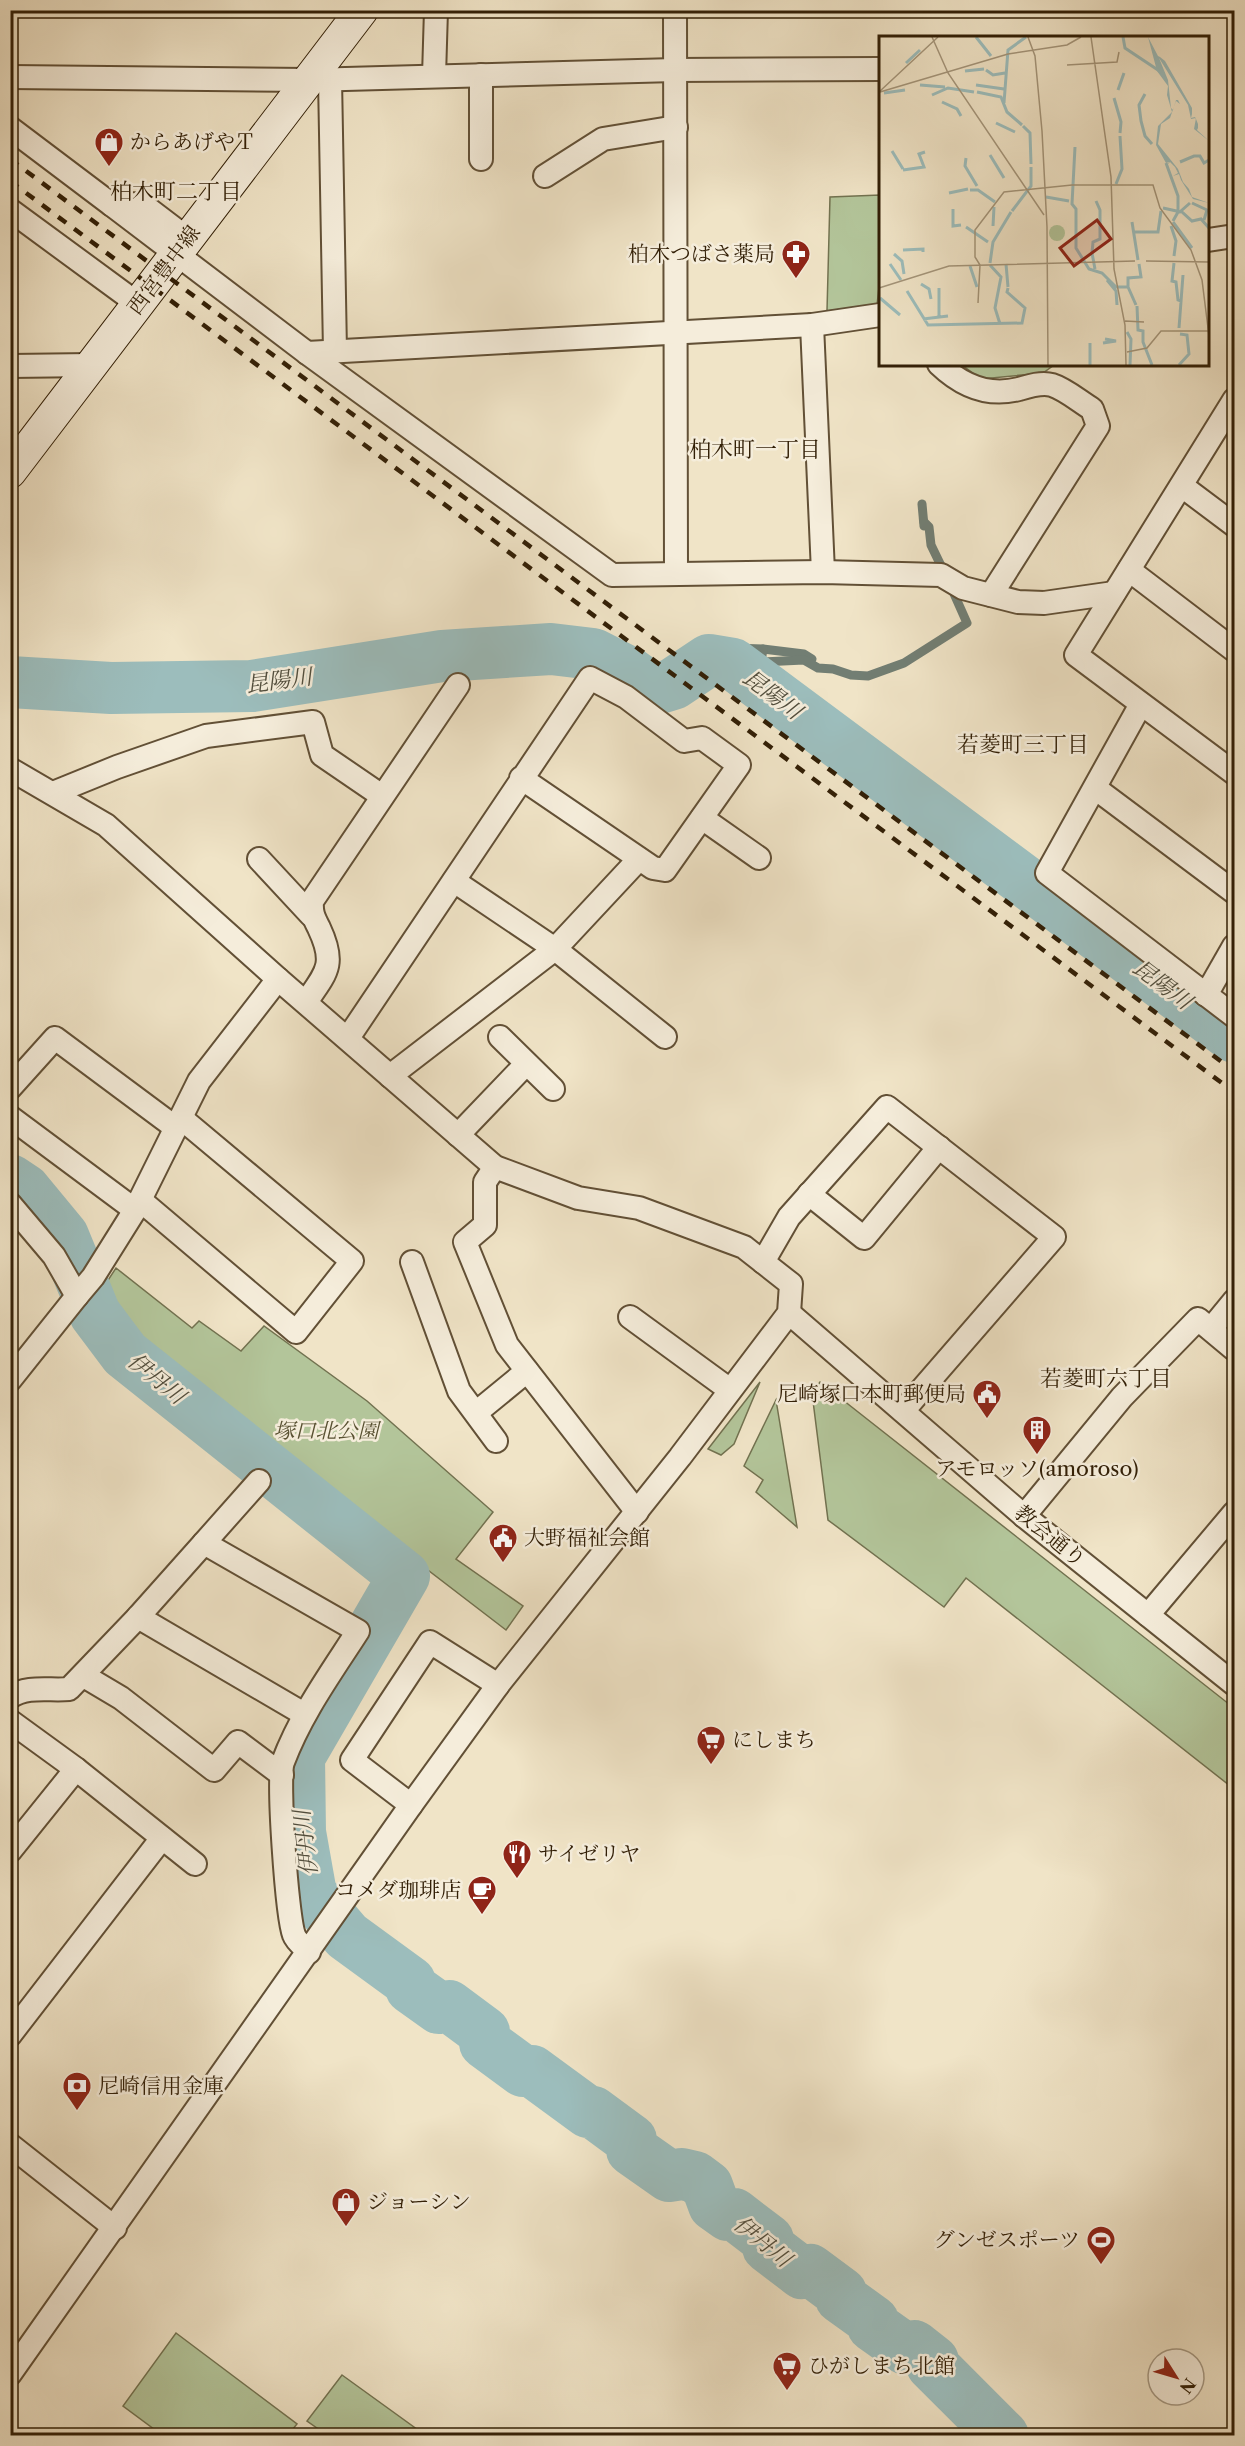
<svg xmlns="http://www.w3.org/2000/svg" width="1245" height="2446" font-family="'Libre Caslon Text','Noto Serif JP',serif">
	<rect width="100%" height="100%" fill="#f0e4c7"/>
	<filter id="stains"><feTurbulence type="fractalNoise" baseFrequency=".00333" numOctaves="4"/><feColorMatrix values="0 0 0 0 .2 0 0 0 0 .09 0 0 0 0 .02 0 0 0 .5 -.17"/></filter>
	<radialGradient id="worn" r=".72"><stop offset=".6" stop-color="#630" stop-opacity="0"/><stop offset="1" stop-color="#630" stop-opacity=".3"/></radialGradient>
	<!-- green -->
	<g fill="#b3c59a" stroke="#727250" stroke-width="1.5">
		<polygon points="880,195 880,278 877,305 827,311 830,197"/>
		<polygon points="962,365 1054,365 1043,373 981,379"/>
		<polygon points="116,1268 192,1328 199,1321 241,1351 264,1326 367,1401 493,1512 456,1559 523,1606 506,1630 192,1389 114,1324 99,1294"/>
		<polygon points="760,1382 734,1444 721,1455 708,1449"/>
		<polygon points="820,1382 1234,1708 1234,1789 966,1578 944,1607 828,1520 812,1393"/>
		<polygon points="776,1400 797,1527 756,1492 763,1480 744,1466"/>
		<polygon points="176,2333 297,2424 288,2435 162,2435 123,2406"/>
		<polygon points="342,2375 425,2435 327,2435 307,2421"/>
	</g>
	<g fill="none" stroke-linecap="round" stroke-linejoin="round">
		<!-- stream -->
		<g stroke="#727e73" stroke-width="9">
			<polyline points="922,504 924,526"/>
			<polyline points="924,522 929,527 931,545 945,574"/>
			<polyline points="763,649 804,654 812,659"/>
			<path d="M709,660C724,647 744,648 763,649L761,662L804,660L818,668L833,669L851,675L868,676L904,663L967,623L951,587"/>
		</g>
		<!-- river -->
		<g stroke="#9cbdbc" stroke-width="52">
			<polyline points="10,682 111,688 252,686 442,656 551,649 593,654 630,673 648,686 660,688 673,684 709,660 733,664 1234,1037"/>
			<polyline points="10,1180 25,1190 63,1236 95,1314 125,1354 404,1576 299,1757 300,1832 311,1894 347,1936 410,1982 411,1988 439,2008 449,2006 484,2032 485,2043 523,2071 532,2071 588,2112 593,2112 631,2140 632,2150 669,2176 682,2174 695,2177 707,2186 714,2205 728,2215 734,2214 768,2240 768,2247 802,2273 810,2270 841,2293 841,2298 873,2321 873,2326 904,2348 914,2346 933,2361 932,2365 1003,2436"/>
		</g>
		<!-- minor casing -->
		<g stroke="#625036" stroke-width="26">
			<g id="minor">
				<polyline points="675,10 676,574"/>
				<polyline points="481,75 481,159"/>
				<polyline points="434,76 436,10"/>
				<polyline points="10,77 309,80 675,70 880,69"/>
				<polyline points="330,79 335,351"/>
				<polyline points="10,128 112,205 142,204 188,239"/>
				<polyline points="545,176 603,139 676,127"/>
				<polyline points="112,205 307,353 612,575 823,572 941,575 963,588 1018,602 1044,603 1114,593"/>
				<polyline points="10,210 138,304"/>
				<polyline points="1208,240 1234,236"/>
				<polyline points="812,325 823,572"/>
				<polyline points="307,353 812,325 880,315"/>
				<path d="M939,364C962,386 988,397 1019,389C1029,386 1042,382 1052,385C1065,389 1079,401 1092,409L1098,426L991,595"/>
				<polyline points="10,366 92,365"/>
				<polyline points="1234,400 1076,655 1234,773"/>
				<polyline points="1182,486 1234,525"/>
				<polyline points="1129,570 1234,650"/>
				<polyline points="1141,704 1047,873 1234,1016"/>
				<polyline points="10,769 106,825 278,979 495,1167 578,1198 639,1208 744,1247 791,1284 789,1313 680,1457 498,1685 411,1805 10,2374"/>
				<polyline points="1095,788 1234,892"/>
				<polyline points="53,793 117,767 206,736 313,722 322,755 382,796"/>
				<polyline points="702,818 759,858"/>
				<polyline points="259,859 311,915"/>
				<polyline points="454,881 555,949 665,1037"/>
				<polyline points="1206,995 1234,946"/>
				<path d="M306,1002C327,972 336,964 319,928C314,918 311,913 312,901L458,685"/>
				<polyline points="500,1037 553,1089"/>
				<polyline points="348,1038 590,678 626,697 684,741 702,738 739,765 665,870 653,868 521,778"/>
				<polyline points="390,1076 555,949 639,859"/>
				<polyline points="10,1088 55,1038 176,1128"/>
				<polyline points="10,1117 135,1210 199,1081 278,979"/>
				<polyline points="458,1135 526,1064"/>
				<polyline points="495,1167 485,1182 485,1225 465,1242 507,1345 637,1512"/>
				<polyline points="809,1194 864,1238 939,1147"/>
				<polyline points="140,1200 296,1332 352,1261 181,1118"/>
				<polyline points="10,1204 54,1256 77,1296 10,1380"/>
				<polyline points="412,1262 459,1391 496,1441"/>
				<polyline points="763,1262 789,1217 887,1107 1054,1237 903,1411"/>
				<polyline points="77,1296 93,1277 135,1210"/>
				<polyline points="789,1313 1024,1516 1234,1684"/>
				<polyline points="630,1317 730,1390"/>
				<polyline points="1211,1329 1234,1301"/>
				<polyline points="477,1412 527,1371"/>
				<polyline points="1024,1516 1122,1397 1198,1319 1234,1349"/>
				<polyline points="204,1543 259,1481"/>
				<polyline points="1148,1615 1234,1513"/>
				<polyline points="138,1617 304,1714"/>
				<polyline points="84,1676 121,1698 214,1770 238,1742 282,1775"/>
				<path d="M10,1697C28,1685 50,1691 69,1689L138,1617L204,1543L358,1631C331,1673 301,1714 283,1762C277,1777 287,1917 294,1935C296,1941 304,1947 309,1952"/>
				<polyline points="10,1721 76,1769 195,1864"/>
				<polyline points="411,1805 352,1760 430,1642 498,1685"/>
				<polyline points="10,1851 76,1769"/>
				<polyline points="10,2035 162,1838"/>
				<polyline points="10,2145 115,2228"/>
			</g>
		</g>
		<!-- secondary casing -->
		<g stroke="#321f06" stroke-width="34">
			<polyline id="secondary" points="10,472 362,10"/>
		</g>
		<!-- minor -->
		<use href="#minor" stroke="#f5eddb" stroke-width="22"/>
		<!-- secondary -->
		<use href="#secondary" stroke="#f5eddb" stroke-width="32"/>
		<!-- rail -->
		<g stroke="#321f06" stroke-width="4.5" stroke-dasharray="10 10" stroke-linecap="butt">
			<polyline points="10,159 1234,1071"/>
			<polyline points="10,181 1234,1092"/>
		</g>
	</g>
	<!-- icons -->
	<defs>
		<g id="shop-pin" transform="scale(1.5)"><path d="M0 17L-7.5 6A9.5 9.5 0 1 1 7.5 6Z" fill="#8f2418" stroke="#f5eddb"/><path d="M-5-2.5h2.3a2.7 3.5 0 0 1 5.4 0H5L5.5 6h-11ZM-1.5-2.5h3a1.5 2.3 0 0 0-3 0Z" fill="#fff"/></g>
		<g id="pharmacy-pin" transform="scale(1.5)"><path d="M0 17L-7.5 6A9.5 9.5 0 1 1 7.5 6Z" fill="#8f2418" stroke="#f5eddb"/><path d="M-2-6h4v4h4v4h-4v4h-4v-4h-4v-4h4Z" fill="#fff"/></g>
		<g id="civic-pin" transform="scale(1.5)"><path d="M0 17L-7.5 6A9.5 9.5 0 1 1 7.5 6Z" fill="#8f2418" stroke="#f5eddb"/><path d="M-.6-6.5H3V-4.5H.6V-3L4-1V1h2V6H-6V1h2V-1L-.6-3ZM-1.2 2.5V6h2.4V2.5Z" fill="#fff"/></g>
		<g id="building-pin" transform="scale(1.5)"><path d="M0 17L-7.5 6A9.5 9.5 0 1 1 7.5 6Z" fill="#8f2418" stroke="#f5eddb"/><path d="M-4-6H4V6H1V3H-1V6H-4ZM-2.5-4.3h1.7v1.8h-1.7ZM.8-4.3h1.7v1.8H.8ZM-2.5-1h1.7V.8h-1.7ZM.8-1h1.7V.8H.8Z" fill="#fff"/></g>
		<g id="supermarket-pin" transform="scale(1.5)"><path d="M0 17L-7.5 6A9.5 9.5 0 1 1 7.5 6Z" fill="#8f2418" stroke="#f5eddb"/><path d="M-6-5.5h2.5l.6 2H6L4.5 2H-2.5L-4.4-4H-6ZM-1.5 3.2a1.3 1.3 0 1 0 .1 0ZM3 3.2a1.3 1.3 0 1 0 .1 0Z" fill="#fff"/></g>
		<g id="restaurant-pin" transform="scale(1.5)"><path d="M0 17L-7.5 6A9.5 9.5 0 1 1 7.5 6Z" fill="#8f2418" stroke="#f5eddb"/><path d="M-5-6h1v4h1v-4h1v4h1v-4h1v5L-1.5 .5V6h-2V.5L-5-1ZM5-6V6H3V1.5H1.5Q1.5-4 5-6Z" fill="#fff"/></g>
		<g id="cafe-pin" transform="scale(1.5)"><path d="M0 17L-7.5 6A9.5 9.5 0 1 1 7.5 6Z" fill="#8f2418" stroke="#f5eddb"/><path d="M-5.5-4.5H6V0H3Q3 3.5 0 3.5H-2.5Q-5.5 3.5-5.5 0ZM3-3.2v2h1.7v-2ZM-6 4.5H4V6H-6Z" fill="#fff"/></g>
		<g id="bank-pin" transform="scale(1.5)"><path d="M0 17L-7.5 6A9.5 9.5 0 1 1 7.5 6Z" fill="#8f2418" stroke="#f5eddb"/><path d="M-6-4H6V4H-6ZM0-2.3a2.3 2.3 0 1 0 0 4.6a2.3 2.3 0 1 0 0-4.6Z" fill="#fff"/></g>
		<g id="stadium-pin" transform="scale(1.5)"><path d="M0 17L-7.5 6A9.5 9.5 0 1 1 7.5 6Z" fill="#8f2418" stroke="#f5eddb"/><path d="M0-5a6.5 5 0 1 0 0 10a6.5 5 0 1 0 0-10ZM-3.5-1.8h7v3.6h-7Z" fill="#fff"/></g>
	</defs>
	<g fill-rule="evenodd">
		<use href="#shop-pin" x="109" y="142"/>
		<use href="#pharmacy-pin" x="796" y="254"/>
		<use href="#civic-pin" x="987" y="1394"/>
		<use href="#building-pin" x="1037" y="1430"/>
		<use href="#civic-pin" x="503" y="1538"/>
		<use href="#supermarket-pin" x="711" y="1740"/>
		<use href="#restaurant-pin" x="517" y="1854"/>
		<use href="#cafe-pin" x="482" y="1890"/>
		<use href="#bank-pin" x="77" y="2086"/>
		<use href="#shop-pin" x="346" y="2202"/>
		<use href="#stadium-pin" x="1101" y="2240"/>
		<use href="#supermarket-pin" x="787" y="2366"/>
	</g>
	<g text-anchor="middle" stroke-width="5" stroke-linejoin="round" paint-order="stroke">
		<!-- poi labels -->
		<g font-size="21" fill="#321f06" stroke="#f5eddb" text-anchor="start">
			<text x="130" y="149">からあげやＴ</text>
			<text x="775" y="261" text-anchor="end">柏木つばさ薬局</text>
			<text x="966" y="1401" text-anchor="end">尼崎塚口本町郵便局</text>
			<text x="1037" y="1476" text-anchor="middle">アモロッソ(amoroso)</text>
			<text x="524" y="1545">大野福祉会館</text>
			<text x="732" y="1747">にしまち</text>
			<text x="538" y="1861">サイゼリヤ</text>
			<text x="461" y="1897" text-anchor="end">コメダ珈琲店</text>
			<text x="98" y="2093">尼崎信用金庫</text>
			<text x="367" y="2209">ジョーシン</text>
			<text x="1080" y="2247" text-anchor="end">グンゼスポーツ</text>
			<text x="808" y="2373">ひがしまち北館</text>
		</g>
		<!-- street labels -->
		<g font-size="21" fill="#321f06" stroke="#f5eddb">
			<text transform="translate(164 270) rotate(-53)" y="7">西宮豊中線</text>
			<text transform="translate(1050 1536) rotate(39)" y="7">教会通り</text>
		</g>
		<!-- park labels -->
		<g font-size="21" font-style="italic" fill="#595132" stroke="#f5eddb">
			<text x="326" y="1438">塚口北公園</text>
		</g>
		<!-- neighbourhood labels -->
		<g font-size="22" fill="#321f06" stroke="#f5eddb">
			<text x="176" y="199">柏木町二丁目</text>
			<text x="755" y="457">柏木町一丁目</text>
			<text x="1023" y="752">若菱町三丁目</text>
			<text x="1106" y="1386">若菱町六丁目</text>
		</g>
		<!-- water labels -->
		<g font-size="22" font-style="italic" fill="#524e3d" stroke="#f5eddb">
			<text transform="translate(279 680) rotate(-7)" y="8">昆陽川</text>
			<text transform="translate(773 694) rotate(37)" y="8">昆陽川</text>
			<text transform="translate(1163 984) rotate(37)" y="8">昆陽川</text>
			<text transform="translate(157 1378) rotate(39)" y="8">伊丹川</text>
			<text transform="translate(305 1843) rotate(-97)" y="8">伊丹川</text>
			<text transform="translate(763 2241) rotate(39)" y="8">伊丹川</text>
		</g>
	</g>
	<!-- overview -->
	<g transform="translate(879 36)">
		<rect width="330" height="330" fill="#f0e4c7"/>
		<path d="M170 197a8 8 0 1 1 16 0a8 8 0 1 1-16 0Z" fill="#b3c59a"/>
		<path d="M269,1L279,20L281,21L286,25L313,72V78L312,82L316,81L317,83L319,88V92L318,94L330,105L315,93L317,82L312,83L309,69L280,22L289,44L292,72L294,74L297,64H299L301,68L297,65L291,82L282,88L279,108L299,133L304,146L310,153L313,161L330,167L314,163L302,144L300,138L294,140L299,137L296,131L291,126L288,129L290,126L287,127L277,109L279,90L293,76L288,59L289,50L278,35Z" fill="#9cbdbc"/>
		<path fill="none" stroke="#9cbdbc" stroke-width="3" d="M97,1L112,20M244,1L246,12L282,36M27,27L41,14M107,34L114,39L126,37M86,35L105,33M41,49L66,51M97,49L125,53M239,54L245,37M98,56L122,61L128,76L143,89M5,57L26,54M266,58L260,69L262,85L266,100L273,108M53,59L69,52L95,56M235,62L242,86L241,97M63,66L78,73L82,80M125,67L129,14L147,1M117,87L136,96M144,90L151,97L152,128M196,111L193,168L197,173V212L210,233L223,237L237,251H249L257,269M13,115L24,133M111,119L125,142M87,122L86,130L98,150M301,126L315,120H321L325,127L330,124M287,127L299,160V176L294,185M24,134L45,131L40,118L46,116M237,148L243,133L241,100M91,154H99L116,166M70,157L89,153M167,161L190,165M311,167L302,175L313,185L322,183L330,192M313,167L328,174L325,184M284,172L302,176M74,173V190L82,189M133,175L152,150V131M253,186L259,224M294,186L313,212M114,190L115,171M292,190L297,205L295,220M87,191L109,206M254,196H279L282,175M24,214L44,213V216M15,218L23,225L25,238M111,227L114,206L132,176M295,227L293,245L297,246L299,264L302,265M11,228L22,244M127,228L129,251M111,229L122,241L116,272L121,288M91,230L98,251M216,233L213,217L214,206L221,203V174L217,165M228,244L237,255L238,269M42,248L50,253L52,263M249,251V242L262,241L260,228M60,252V280M28,255L49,289L143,287L146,272L128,256L129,252M1,262L21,279M258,270L259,294L264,295V306L273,329M44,283L69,280M300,292L304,239M248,296L252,303L251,329M211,307V329M224,307L237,305L226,303M300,329L310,318L308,299L301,298"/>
		<path fill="none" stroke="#a4957a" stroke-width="1.5" d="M53,1L69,37L165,179M149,1L156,20L163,95L168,191L169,329M212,1L232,141L235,233L246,289L247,329M188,29L238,26L240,16M0,56L59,1M1,56L129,18L188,9L202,1M267,225L330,226M0,252L70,230L256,225M99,267L101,229L96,221V194L125,156L193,149H274L281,172L312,214L323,244L330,300M246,285L265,286M248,316L268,312L282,295H330"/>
		<path fill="#8f2418" fill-opacity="0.15" stroke="#8f2418" stroke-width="3" d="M218,184L232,203L195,230L181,212Z"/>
		<rect width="330" height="330" fill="none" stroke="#321f06" stroke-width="3"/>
	</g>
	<!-- margin -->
	<rect width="1245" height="2446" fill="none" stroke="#f0e4c7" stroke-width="36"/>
	<rect x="12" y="12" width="1221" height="2422" fill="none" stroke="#321f06" stroke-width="3"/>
	<rect x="18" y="18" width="1209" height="2410" fill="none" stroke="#321f06" stroke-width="1.5"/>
	<!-- north arrow -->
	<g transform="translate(1176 2377) rotate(127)"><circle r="28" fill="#f5eddb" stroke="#a79b86" stroke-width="1.5"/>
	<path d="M0-4.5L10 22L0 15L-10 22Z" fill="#8f2418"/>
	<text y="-9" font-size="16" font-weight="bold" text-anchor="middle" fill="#321f06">N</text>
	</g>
	<rect width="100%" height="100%" filter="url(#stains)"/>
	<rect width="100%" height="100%" fill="url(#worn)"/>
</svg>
